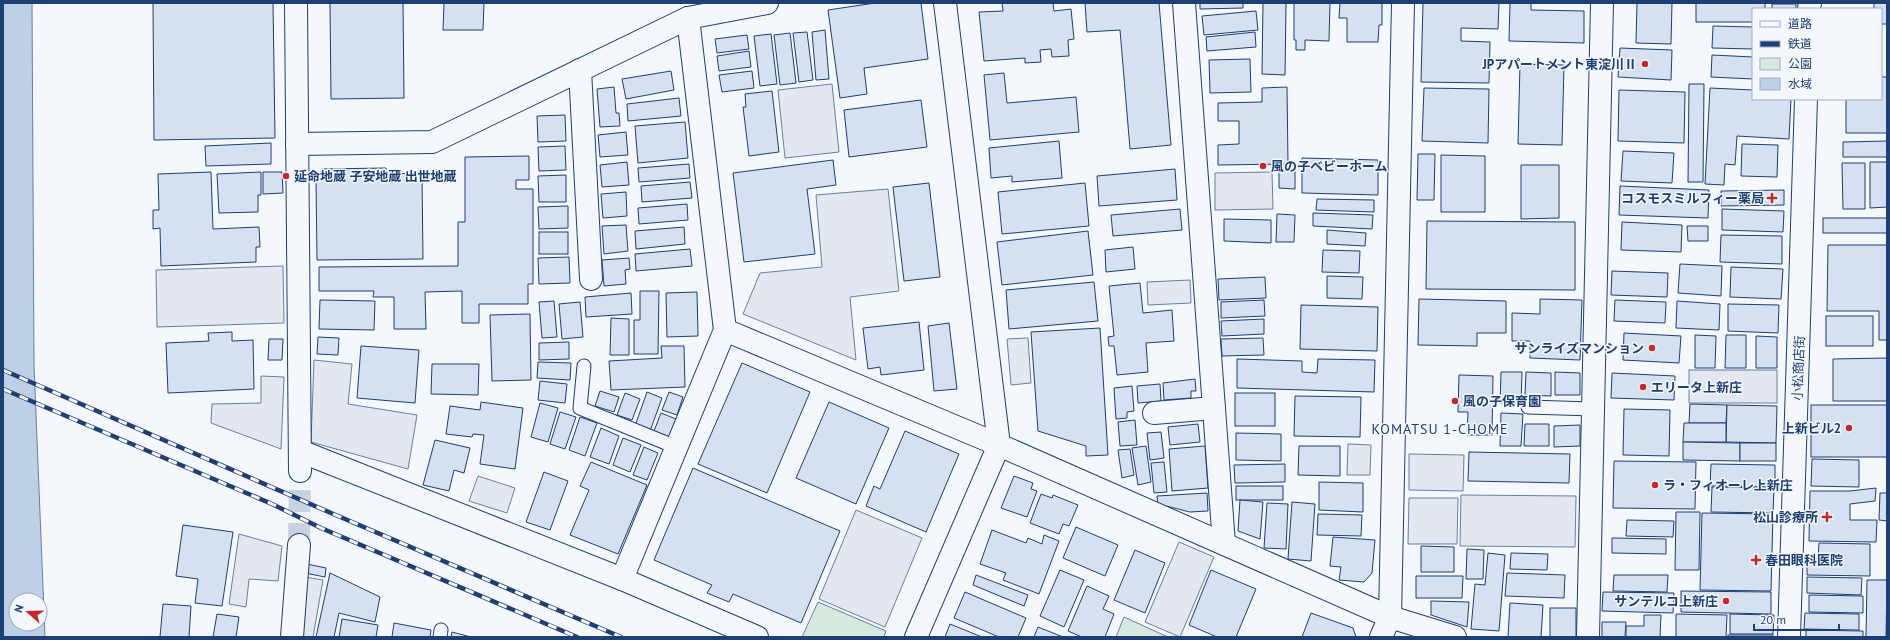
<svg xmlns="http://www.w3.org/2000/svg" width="1890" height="640" font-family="'PT Sans','Noto Sans JP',sans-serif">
	<rect width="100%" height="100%" fill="#f4f7fb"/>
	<!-- green -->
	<g fill="#d7e8df" stroke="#687fa3">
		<polygon points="818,602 886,631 884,637 802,637"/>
		<polygon points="1124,617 1168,637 1116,637"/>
	</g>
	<!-- parking -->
	<g fill="#e3e8f0" stroke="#687fa3">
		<polygon points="832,84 839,152 785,158 778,90"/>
		<polygon points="1272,172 1273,209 1215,210 1215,173"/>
		<polygon points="888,189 899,291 850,297 856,360 743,314 760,273 822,267 816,195"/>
		<polygon points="283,266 284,323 157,327 156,270"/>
		<polygon points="1190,280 1191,303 1148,305 1147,282"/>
		<polygon points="1028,338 1031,383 1011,385 1007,339"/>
		<polygon points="314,360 352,364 348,404 417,415 408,469 311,442"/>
		<rect x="1689" y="370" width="88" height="33"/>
		<polygon points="261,376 284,377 281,449 211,423 212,404 261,403"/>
		<polygon points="1348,444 1371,445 1370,475 1347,475"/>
		<polygon points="1409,454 1464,455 1463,491 1409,490"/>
		<polygon points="478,476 515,488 507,513 469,501"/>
		<polygon points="1461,495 1576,496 1575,547 1460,546"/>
		<polygon points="1409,498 1458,498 1457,544 1408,544"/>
		<polygon points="856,510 922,538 885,627 819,599"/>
		<polygon points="239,534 282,546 278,581 249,579 246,607 229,604"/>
		<polygon points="1179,542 1214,557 1180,637 1145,622"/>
		<polygon points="305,577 323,580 313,637 299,637"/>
	</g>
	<!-- water -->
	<path fill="#bed0e5" stroke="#687fa3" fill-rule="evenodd" d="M3,3H32L34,365L45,637H3ZM16,600H40V624H16Z"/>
	<!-- building -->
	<g fill="#d5e0f0" stroke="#1d3f73">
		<polygon points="153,3 273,3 275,138 154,140"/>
		<polygon points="330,3 403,3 404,98 331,99"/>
		<polygon points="444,3 484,3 483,30 443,30"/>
		<polygon points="875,3 921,3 928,59 864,68 867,94 840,98 828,10"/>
		<polygon points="1002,3 1053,3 1054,11 1071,9 1074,39 1068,40 1069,56 1052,57 1051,49 1040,50 1041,62 1025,63 1025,58 984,61 979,12 1003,11"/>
		<polygon points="1085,3 1159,3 1171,145 1130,149 1120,30 1087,32"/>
		<polygon points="1200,3 1243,3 1243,8 1200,9"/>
		<polygon points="1263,3 1286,3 1285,75 1262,74"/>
		<polygon points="1294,3 1330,3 1329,41 1305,40 1305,50 1296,50 1296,40 1294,40"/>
		<polygon points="1340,3 1382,3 1382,25 1379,25 1378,42 1347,42 1347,18 1339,18"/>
		<polygon points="1423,3 1499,3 1498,29 1461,28 1461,41 1490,42 1489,83 1421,82"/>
		<polygon points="1510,3 1531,3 1531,10 1584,11 1584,43 1509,41"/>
		<polygon points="1637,3 1672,3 1671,44 1636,43"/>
		<polygon points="1696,3 1765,3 1765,9 1753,9 1753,22 1696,22"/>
		<polygon points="1874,3 1887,3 1887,24 1881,24 1881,9 1874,9"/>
		<rect x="1772" y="4" width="24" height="5"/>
		<polygon points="1256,11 1258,30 1204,35 1202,16"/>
		<polygon points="1713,26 1753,27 1753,49 1712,48"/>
		<polygon points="825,30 829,79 816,80 812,32"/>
		<polygon points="807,32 813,80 799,82 793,33"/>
		<polygon points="1255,32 1256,47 1207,51 1206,37"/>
		<polygon points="790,33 796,83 780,85 774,35"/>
		<polygon points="771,34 777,84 760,86 754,36"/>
		<polygon points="747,35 749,49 717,53 715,39"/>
		<polygon points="1620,48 1672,50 1671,80 1618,77"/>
		<polygon points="749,51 751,67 719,71 717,56"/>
		<polygon points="1712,55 1753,57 1753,79 1711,77"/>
		<polygon points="1250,59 1251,92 1210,93 1209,60"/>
		<polygon points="1520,64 1564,65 1562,145 1518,144"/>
		<polygon points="671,71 674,90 626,99 622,79"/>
		<polygon points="752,71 754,88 722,92 719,75"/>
		<polygon points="1004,73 1007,103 1076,97 1079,132 990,140 984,75"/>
		<polygon points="1881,77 1887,77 1887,133 1846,133 1846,99 1881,99"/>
		<polygon points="1689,84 1704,84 1703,182 1688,182"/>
		<polygon points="614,87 616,113 619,113 620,126 600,127 597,89"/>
		<polygon points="1287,87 1288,164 1218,165 1218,145 1239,144 1239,121 1218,121 1218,103 1262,102 1262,88"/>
		<polygon points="1424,88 1489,89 1488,143 1422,141"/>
		<polygon points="1710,88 1753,90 1753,99 1791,99 1789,139 1737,136 1735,165 1725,164 1724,185 1705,184"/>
		<polygon points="1619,90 1685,92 1684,143 1618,141"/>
		<polygon points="772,91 779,152 749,156 743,107 746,107 745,94"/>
		<polygon points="679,98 681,116 628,121 627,104"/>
		<polygon points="921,100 927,147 849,157 844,110"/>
		<polygon points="565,115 566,141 538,142 537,116"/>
		<polygon points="685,122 688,158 638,163 635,126"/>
		<polygon points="626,132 628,155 600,157 598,135"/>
		<polygon points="1059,141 1062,178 1012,182 1012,176 991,178 989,148"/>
		<polygon points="1887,141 1887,157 1843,157 1843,142"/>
		<polygon points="271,143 271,164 206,166 205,146"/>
		<polygon points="1742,144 1778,145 1777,177 1741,176"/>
		<polygon points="565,146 566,170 539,171 538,147"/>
		<polygon points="1623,151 1674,153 1672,183 1621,181"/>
		<polygon points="1418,154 1435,154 1434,200 1417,200"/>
		<polygon points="1441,155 1485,156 1485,212 1441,212"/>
		<polygon points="529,156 529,180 516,180 516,189 533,189 533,284 528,284 528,304 479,304 479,323 462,323 462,291 425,292 426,329 394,329 394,297 373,297 374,291 319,291 319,267 458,266 458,222 465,222 465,157"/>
		<polygon points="1302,158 1378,160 1378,195 1302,193"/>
		<polygon points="833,160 836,185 807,189 815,254 744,262 733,173"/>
		<polygon points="627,162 629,185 602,187 600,165"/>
		<polygon points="1870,162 1887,162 1887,207 1870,208"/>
		<polygon points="1842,163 1865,163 1865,209 1843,209"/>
		<polygon points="689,164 690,178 639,182 638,168"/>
		<polygon points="1521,165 1559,165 1559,218 1521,219"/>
		<polygon points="386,168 386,174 422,173 423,259 317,260 316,179 322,169"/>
		<polygon points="1175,169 1177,200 1099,206 1097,176"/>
		<polygon points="1279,171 1295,171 1295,189 1279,188"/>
		<polygon points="211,172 213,229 259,227 260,247 256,247 256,262 161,266 160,228 153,229 153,210 159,210 158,174"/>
		<polygon points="261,172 261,195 258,195 258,212 219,213 217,174"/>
		<polygon points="263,172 282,172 283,193 263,194"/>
		<polygon points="566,175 566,202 539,202 538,176"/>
		<polygon points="690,182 692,198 642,202 641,186"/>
		<polygon points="929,183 940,277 904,281 893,187"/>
		<polygon points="1085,183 1089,226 1002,234 998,192"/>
		<polygon points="1620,186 1709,190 1708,218 1619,215"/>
		<polygon points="1784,190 1784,205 1721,206 1721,191"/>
		<polygon points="626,192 627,216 603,218 601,194"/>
		<polygon points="1317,199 1374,200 1374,212 1316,210"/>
		<polygon points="687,204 688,220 639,224 638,208"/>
		<polygon points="568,206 568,228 539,229 538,207"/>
		<polygon points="1180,209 1182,230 1113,236 1111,215"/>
		<polygon points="1722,209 1784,211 1783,232 1722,230"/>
		<polygon points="1313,213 1373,215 1372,229 1313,226"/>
		<polygon points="1277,214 1295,215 1294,242 1276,242"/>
		<rect x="1823" y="218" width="64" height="15"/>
		<polygon points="1224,219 1271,220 1271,243 1224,241"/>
		<polygon points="1427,221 1575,222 1575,290 1426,289"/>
		<polygon points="1622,222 1682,225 1681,252 1621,250"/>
		<polygon points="626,225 628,251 604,254 602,226"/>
		<polygon points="1687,226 1708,226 1708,241 1688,241"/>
		<polygon points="684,227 685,244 636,249 635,231"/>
		<polygon points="1327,230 1366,233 1365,246 1327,244"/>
		<polygon points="1088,231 1093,275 1002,285 997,242"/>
		<rect x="539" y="232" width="29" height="22"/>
		<polygon points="1721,235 1782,236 1782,264 1720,262"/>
		<polygon points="1828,245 1887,245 1887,340 1879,340 1879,311 1827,311"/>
		<polygon points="1133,247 1135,269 1106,272 1105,250"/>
		<polygon points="690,249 692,266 636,271 635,254"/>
		<polygon points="1323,250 1360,251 1359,273 1322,272"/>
		<polygon points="569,257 570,283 539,284 538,258"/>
		<polygon points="629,258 630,269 625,270 626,284 604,286 602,260"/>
		<polygon points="1680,264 1722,266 1721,296 1678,293"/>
		<polygon points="1731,267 1783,269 1781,299 1730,297"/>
		<polygon points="1612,271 1668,273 1667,297 1611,295"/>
		<polygon points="1327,276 1363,277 1362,299 1327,298"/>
		<polygon points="1265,277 1266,298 1219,300 1218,279"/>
		<polygon points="1094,282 1098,321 1009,329 1006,290"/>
		<polygon points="1140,283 1143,313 1172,310 1174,341 1146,343 1148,372 1117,375 1114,346 1109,346 1108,337 1114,336 1109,286"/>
		<polygon points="640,291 659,291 658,354 634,354 634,320 640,320"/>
		<polygon points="697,292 698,336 667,337 666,293"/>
		<polygon points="631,293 632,314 586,317 585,297"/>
		<polygon points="1419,299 1506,301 1506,333 1477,333 1477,346 1418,345"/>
		<polygon points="1540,299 1582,300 1580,360 1530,358 1530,341 1512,341 1512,313 1540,314"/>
		<polygon points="320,300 375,301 374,330 319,329"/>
		<polygon points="1264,300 1265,316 1221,318 1221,302"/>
		<polygon points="1615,300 1666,302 1665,323 1614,321"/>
		<polygon points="554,301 557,337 542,338 539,302"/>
		<polygon points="1677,301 1720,304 1719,330 1676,328"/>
		<polygon points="580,302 583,337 562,339 559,304"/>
		<polygon points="1728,304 1779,305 1778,333 1728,331"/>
		<polygon points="1301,305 1378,307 1377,351 1300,349"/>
		<polygon points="530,314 531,380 492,381 490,315"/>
		<rect x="1826" y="316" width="47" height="30"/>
		<polygon points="611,318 629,319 629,355 610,355"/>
		<polygon points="1264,319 1264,334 1222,336 1221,321"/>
		<polygon points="919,322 924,370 881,375 880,367 868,369 863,328"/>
		<polygon points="949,323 957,389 934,391 928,326"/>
		<polygon points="1100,328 1108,455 1086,456 1086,446 1038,431 1031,332"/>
		<polygon points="232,332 232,341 253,340 254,389 168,393 166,343 209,341 208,333"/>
		<polygon points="1624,333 1681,336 1679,363 1623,360"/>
		<polygon points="1695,335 1716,336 1715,368 1695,368"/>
		<polygon points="1726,335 1746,335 1746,368 1725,368"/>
		<polygon points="1756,336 1777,337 1777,368 1756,368"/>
		<polygon points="318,337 339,338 338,355 317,354"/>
		<polygon points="1263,338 1264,355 1222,356 1221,339"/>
		<polygon points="269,339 283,339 282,360 268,360"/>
		<polygon points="569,342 569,359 539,360 539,343"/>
		<polygon points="361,346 419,350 415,403 357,398"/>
		<polygon points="661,346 684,346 685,387 611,390 609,361 662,358"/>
		<polygon points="1887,358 1887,401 1833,401 1833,359"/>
		<polygon points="1237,359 1302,361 1302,372 1317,373 1318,359 1375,360 1374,392 1237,388"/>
		<polygon points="538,362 571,363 570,380 537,378"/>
		<polygon points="742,363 810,392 767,493 698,464"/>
		<polygon points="432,364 479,364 478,395 431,394"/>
		<polygon points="1501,372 1522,372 1521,404 1500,403"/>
		<polygon points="1526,372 1551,373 1551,396 1525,395"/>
		<polygon points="1555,372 1580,373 1580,395 1555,395"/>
		<polygon points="1612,373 1675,376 1674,400 1611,398"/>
		<polygon points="1459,375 1493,376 1492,435 1467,435 1468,412 1458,412"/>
		<polygon points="1195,379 1196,391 1191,391 1191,398 1164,400 1163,383"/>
		<polygon points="540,381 567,384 565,403 538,400"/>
		<polygon points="1160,384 1161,401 1138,403 1137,386"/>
		<polygon points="1132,386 1134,411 1127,412 1127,418 1116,419 1114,388"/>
		<polygon points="600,391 619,397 614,412 595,406"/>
		<polygon points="647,392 662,398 650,431 635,426"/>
		<polygon points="669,392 683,397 677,415 662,410"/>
		<polygon points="625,393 640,399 632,420 617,415"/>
		<rect x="1235" y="393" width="40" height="33"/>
		<polygon points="1295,396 1361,397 1360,437 1294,436"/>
		<polygon points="481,402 523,408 515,469 480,464 484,435 473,434 472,437 446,434 450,406 480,410"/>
		<polygon points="829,402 889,428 856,504 796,478"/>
		<polygon points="540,403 558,408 548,442 531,437"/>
		<polygon points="1690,404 1727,405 1726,423 1689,423"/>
		<polygon points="1727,405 1777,406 1776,443 1726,442"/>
		<rect x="1811" y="405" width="76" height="52"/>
		<polygon points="1624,409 1670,410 1669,456 1623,455"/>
		<polygon points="560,412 576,417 565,449 550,444"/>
		<polygon points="661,413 676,419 669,437 654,431"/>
		<polygon points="1501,413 1523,414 1521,446 1500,446"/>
		<polygon points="580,417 597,423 585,456 569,450"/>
		<polygon points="1135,420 1137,445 1120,446 1118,422"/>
		<polygon points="1684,423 1726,423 1726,442 1683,442"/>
		<polygon points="1198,424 1200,442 1170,445 1168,427"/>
		<polygon points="1525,424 1549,424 1549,446 1524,446"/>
		<polygon points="1580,425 1580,446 1554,447 1554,426"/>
		<polygon points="601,428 619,436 609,464 590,457"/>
		<polygon points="905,431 959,454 926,532 866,506 874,486 880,489"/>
		<polygon points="1161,432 1164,458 1150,460 1147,433"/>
		<polygon points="1236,433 1281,434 1281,461 1236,460"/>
		<polygon points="623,438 641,445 630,472 613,465"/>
		<polygon points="435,440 470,448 464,473 454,470 449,491 423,485"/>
		<polygon points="1683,442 1740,443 1740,461 1683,460"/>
		<rect x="1740" y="443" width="36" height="18"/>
		<polygon points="1146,446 1151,482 1138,485 1132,448"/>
		<polygon points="1205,446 1208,488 1172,491 1169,449"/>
		<polygon points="1299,446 1340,446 1340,476 1298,475"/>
		<polygon points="644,447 658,453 647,480 633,475"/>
		<polygon points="1130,449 1134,475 1122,478 1118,450"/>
		<polygon points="1469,452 1570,454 1569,483 1468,481"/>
		<polygon points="1812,459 1859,460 1859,487 1811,486"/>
		<polygon points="1614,461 1696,462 1695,509 1613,508"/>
		<polygon points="591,462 647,485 618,554 570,535 589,490 580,486"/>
		<polygon points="1164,462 1167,492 1154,493 1151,463"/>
		<polygon points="1285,464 1285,482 1235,483 1234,465"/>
		<polygon points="1711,464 1775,465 1775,487 1710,486"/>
		<polygon points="693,468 840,531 801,623 733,594 729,602 707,593 712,585 654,560"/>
		<polygon points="544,472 568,481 550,530 526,522"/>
		<polygon points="1014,476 1033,483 1031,489 1037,491 1027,517 1001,508"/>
		<polygon points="1319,482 1363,483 1363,512 1319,510"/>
		<rect x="1236" y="486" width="47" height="14"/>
		<polygon points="1712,487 1774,488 1773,513 1711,512"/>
		<polygon points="1876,488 1875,501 1850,504 1850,520 1877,520 1876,542 1809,541 1810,491 1850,491"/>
		<polygon points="1207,493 1208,511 1190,512 1158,504 1157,496"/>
		<polygon points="1880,493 1887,493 1887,521 1879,520"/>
		<polygon points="1041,494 1052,498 1053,495 1078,505 1069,526 1063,524 1059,534 1030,523"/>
		<polygon points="1240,500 1263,502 1260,539 1238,531"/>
		<polygon points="1292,502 1315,504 1311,561 1288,559"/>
		<polygon points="1267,503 1288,504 1286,549 1264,548"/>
		<polygon points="1676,512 1700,512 1699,570 1675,570"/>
		<polygon points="1702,513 1773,514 1771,591 1700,590"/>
		<polygon points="1318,514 1362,515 1361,536 1317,535"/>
		<polygon points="1627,520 1674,521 1673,537 1626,536"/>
		<polygon points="183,525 233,532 222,606 195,603 198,579 176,576"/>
		<polygon points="1076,527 1118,545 1105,576 1063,558"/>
		<polygon points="992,530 1026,543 1028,538 1042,544 1044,535 1059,541 1039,594 1003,580 1006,573 980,564"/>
		<polygon points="1333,537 1375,540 1372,573 1364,582 1339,580 1341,567 1330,566"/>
		<polygon points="1612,538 1666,539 1666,554 1612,553"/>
		<polygon points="1819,543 1870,544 1870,576 1807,575 1807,559 1818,559"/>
		<polygon points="1421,546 1454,547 1454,572 1421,572"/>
		<polygon points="1467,549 1484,550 1483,579 1466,579"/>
		<polygon points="1135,550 1165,563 1145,613 1114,600"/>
		<polygon points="1488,553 1505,555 1499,631 1471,629 1475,584 1485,585"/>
		<polygon points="1511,553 1548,554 1547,570 1510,569"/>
		<polygon points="307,564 326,568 325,577 305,573"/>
		<polygon points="1060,570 1084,580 1064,627 1040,616"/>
		<polygon points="1211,570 1256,589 1236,637 1217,637 1189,625"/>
		<polygon points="330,573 380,597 375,622 339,613 334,637 316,637"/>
		<polygon points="1507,573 1565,575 1564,598 1505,596"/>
		<polygon points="976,575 1028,595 1024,606 973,585"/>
		<polygon points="1614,575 1668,575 1667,592 1613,591"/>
		<polygon points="1416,576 1463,576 1462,598 1416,598"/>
		<polygon points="1807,577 1862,578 1861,595 1807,593"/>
		<polygon points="1867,580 1887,580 1886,637 1866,637"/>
		<polygon points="1087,586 1109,596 1103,609 1114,614 1105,637 1082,637 1068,631"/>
		<polygon points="1681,591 1771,592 1771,614 1681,612"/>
		<polygon points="965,592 1026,618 1018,637 999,637 954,618"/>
		<polygon points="1603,592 1674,593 1673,613 1602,611"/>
		<polygon points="1809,595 1863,596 1863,613 1809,612"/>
		<polygon points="1431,601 1469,602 1467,627 1431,615"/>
		<polygon points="1510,603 1543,605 1541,637 1508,637"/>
		<polygon points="163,604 191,606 189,637 160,637"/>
		<rect x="1550" y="608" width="26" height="29"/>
		<polygon points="1311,613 1353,628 1356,637 1302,637"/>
		<polygon points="1805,613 1859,614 1859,630 1804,629"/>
		<polygon points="217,614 239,617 236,637 213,637"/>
		<polygon points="1676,614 1727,615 1726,637 1676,637"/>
		<polygon points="1730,614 1774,615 1773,634 1730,634"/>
		<polygon points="1644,615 1661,615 1660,637 1626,637 1626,626 1644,626"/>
		<polygon points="342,619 378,625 376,637 339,637"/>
		<polygon points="1602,622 1626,622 1625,637 1602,637"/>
		<polygon points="394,623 431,630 430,637 392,637"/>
		<polygon points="950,624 982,637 945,637"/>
		<polygon points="1038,627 1063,637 1034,637"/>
		<polygon points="1806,630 1863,631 1863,637 1806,637"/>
		<polygon points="452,632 471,637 451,637"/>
		<rect x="1728" y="635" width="45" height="2"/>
	</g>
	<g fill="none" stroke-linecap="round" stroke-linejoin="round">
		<!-- minor-tunnel -->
		<polyline stroke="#c9d2e0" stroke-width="22" stroke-dasharray="22 11" stroke-linecap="butt" points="299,545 300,471"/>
		<!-- service casing -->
		<g stroke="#1d3f73" stroke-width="15">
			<g id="service">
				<polyline points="584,366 580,408 676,447"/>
				<polyline points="1528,407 1593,409"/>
				<polyline points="440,637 441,630"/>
			</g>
		</g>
		<!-- minor casing -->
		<g stroke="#1d3f73" stroke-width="24">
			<g id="minor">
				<polyline points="296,3 300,471"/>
				<polyline points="1184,3 1224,544"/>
				<polyline points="1809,9 1810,3"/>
				<polyline points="580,70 591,279"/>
				<polyline points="297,144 432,142 688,18 767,3"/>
				<polyline points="725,330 999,445"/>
				<polyline points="1154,413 1214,408"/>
				<polyline points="300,451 622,579 757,637"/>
				<polyline points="622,579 725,330 688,18"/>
				<polyline points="292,637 299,545"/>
				<polyline points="916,637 999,445 945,3"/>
				<polyline points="1381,637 1390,617 1403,3"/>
				<polyline points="1588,637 1602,3"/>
				<polyline points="1789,637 1806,99"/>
			</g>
		</g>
		<!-- tertiary casing -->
		<g stroke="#1d3f73" stroke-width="24">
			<polyline id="tertiary" points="999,445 1390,617 1455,637"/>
		</g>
		<!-- service -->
		<use href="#service" stroke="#f4f7fb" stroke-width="13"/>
		<!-- minor -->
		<use href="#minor" stroke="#f4f7fb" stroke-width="22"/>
		<!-- tertiary -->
		<use href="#tertiary" stroke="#f4f7fb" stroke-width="22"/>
		<!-- rail casing -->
		<g stroke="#1d3f73" stroke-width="4.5">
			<g id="rail">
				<polyline points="3,370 331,513 621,637"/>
				<polyline points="3,389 272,504 321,528 577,637"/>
			</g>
		</g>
		<!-- rail -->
		<use href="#rail" stroke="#f4f7fb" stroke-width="3" stroke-dasharray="9" stroke-linecap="butt"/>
	</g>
	<!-- markers -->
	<g fill="#c62828" stroke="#f4f7fb" stroke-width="1.5">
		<circle cx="1645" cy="64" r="4"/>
		<circle cx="1263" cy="166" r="4"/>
		<circle cx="286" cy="176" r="4"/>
		<path d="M1770 192h4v4h4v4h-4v4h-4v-4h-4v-4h4z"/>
		<circle cx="1652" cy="348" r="4"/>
		<circle cx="1643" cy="387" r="4"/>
		<circle cx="1455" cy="401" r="4"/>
		<circle cx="1849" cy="428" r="4"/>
		<circle cx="1655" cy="485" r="4"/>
		<path d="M1825 511h4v4h4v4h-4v4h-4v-4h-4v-4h4z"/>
		<path d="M1754 554h4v4h4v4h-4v4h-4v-4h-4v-4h4z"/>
		<circle cx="1726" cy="601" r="4"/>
	</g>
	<g text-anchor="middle" stroke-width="3" stroke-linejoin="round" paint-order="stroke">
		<!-- poi labels -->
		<g font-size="13" font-weight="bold" fill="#1d3f73" stroke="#f4f7fb" text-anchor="end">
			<text x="1637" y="69">JPアパートメント東淀川Ⅱ</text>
			<text x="1271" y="171" text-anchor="start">風の子ベビーホーム</text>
			<text x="294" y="181" text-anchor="start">延命地蔵 子安地蔵 出世地蔵</text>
			<text x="1764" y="203">コスモスミルフィー薬局</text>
			<text x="1644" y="353">サンライズマンション</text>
			<text x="1651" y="392" text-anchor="start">エリータ上新庄</text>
			<text x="1463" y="406" text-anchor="start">風の子保育園</text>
			<text x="1841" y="433">上新ビル2</text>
			<text x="1663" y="490" text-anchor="start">ラ・フィオーレ上新庄</text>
			<text x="1818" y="522">松山診療所</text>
			<text x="1765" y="565" text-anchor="start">春田眼科医院</text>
			<text x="1718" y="606">サンテルコ上新庄</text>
		</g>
		<!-- street labels -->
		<g font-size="13" fill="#1d3f73" stroke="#f4f7fb">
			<text transform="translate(1798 368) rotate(-88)" y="5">小松商店街</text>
		</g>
		<!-- neighbourhood labels -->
		<g font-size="14" letter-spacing="1" fill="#1d3f73" stroke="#f4f7fb">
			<text x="1440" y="434">KOMATSU 1-CHOME</text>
		</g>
	</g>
	<!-- border -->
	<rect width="1890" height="640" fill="none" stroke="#1d3f73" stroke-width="8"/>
	<!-- legend -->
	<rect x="1752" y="8" width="130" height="92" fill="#f4f7fb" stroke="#9eadc5"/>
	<rect x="1760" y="21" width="20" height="6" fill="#f4f7fb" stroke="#9eadc5"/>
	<text x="1788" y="28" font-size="12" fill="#1d3f73">道路</text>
	<rect x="1760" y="41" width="20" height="6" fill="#1d3f73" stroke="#9eadc5"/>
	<text x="1788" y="48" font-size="12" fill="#1d3f73">鉄道</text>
	<rect x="1760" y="58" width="20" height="12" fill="#d7e8df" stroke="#9eadc5"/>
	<text x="1788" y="68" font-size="12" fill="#1d3f73">公園</text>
	<rect x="1760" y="78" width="20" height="12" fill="#bed0e5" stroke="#9eadc5"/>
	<text x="1788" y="88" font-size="12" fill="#1d3f73">水域</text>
	<!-- north arrow -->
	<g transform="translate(28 612) rotate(290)"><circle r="19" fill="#f4f7fb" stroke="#9eadc5"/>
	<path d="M0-3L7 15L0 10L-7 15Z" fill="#c62828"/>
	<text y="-6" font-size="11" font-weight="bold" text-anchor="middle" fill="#1d3f73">N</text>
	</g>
	<!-- scale -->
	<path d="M1754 624v6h85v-6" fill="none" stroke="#1d3f73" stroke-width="2"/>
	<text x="1760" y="624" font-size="12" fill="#1d3f73" stroke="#f4f7fb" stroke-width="3" paint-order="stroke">20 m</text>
</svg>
